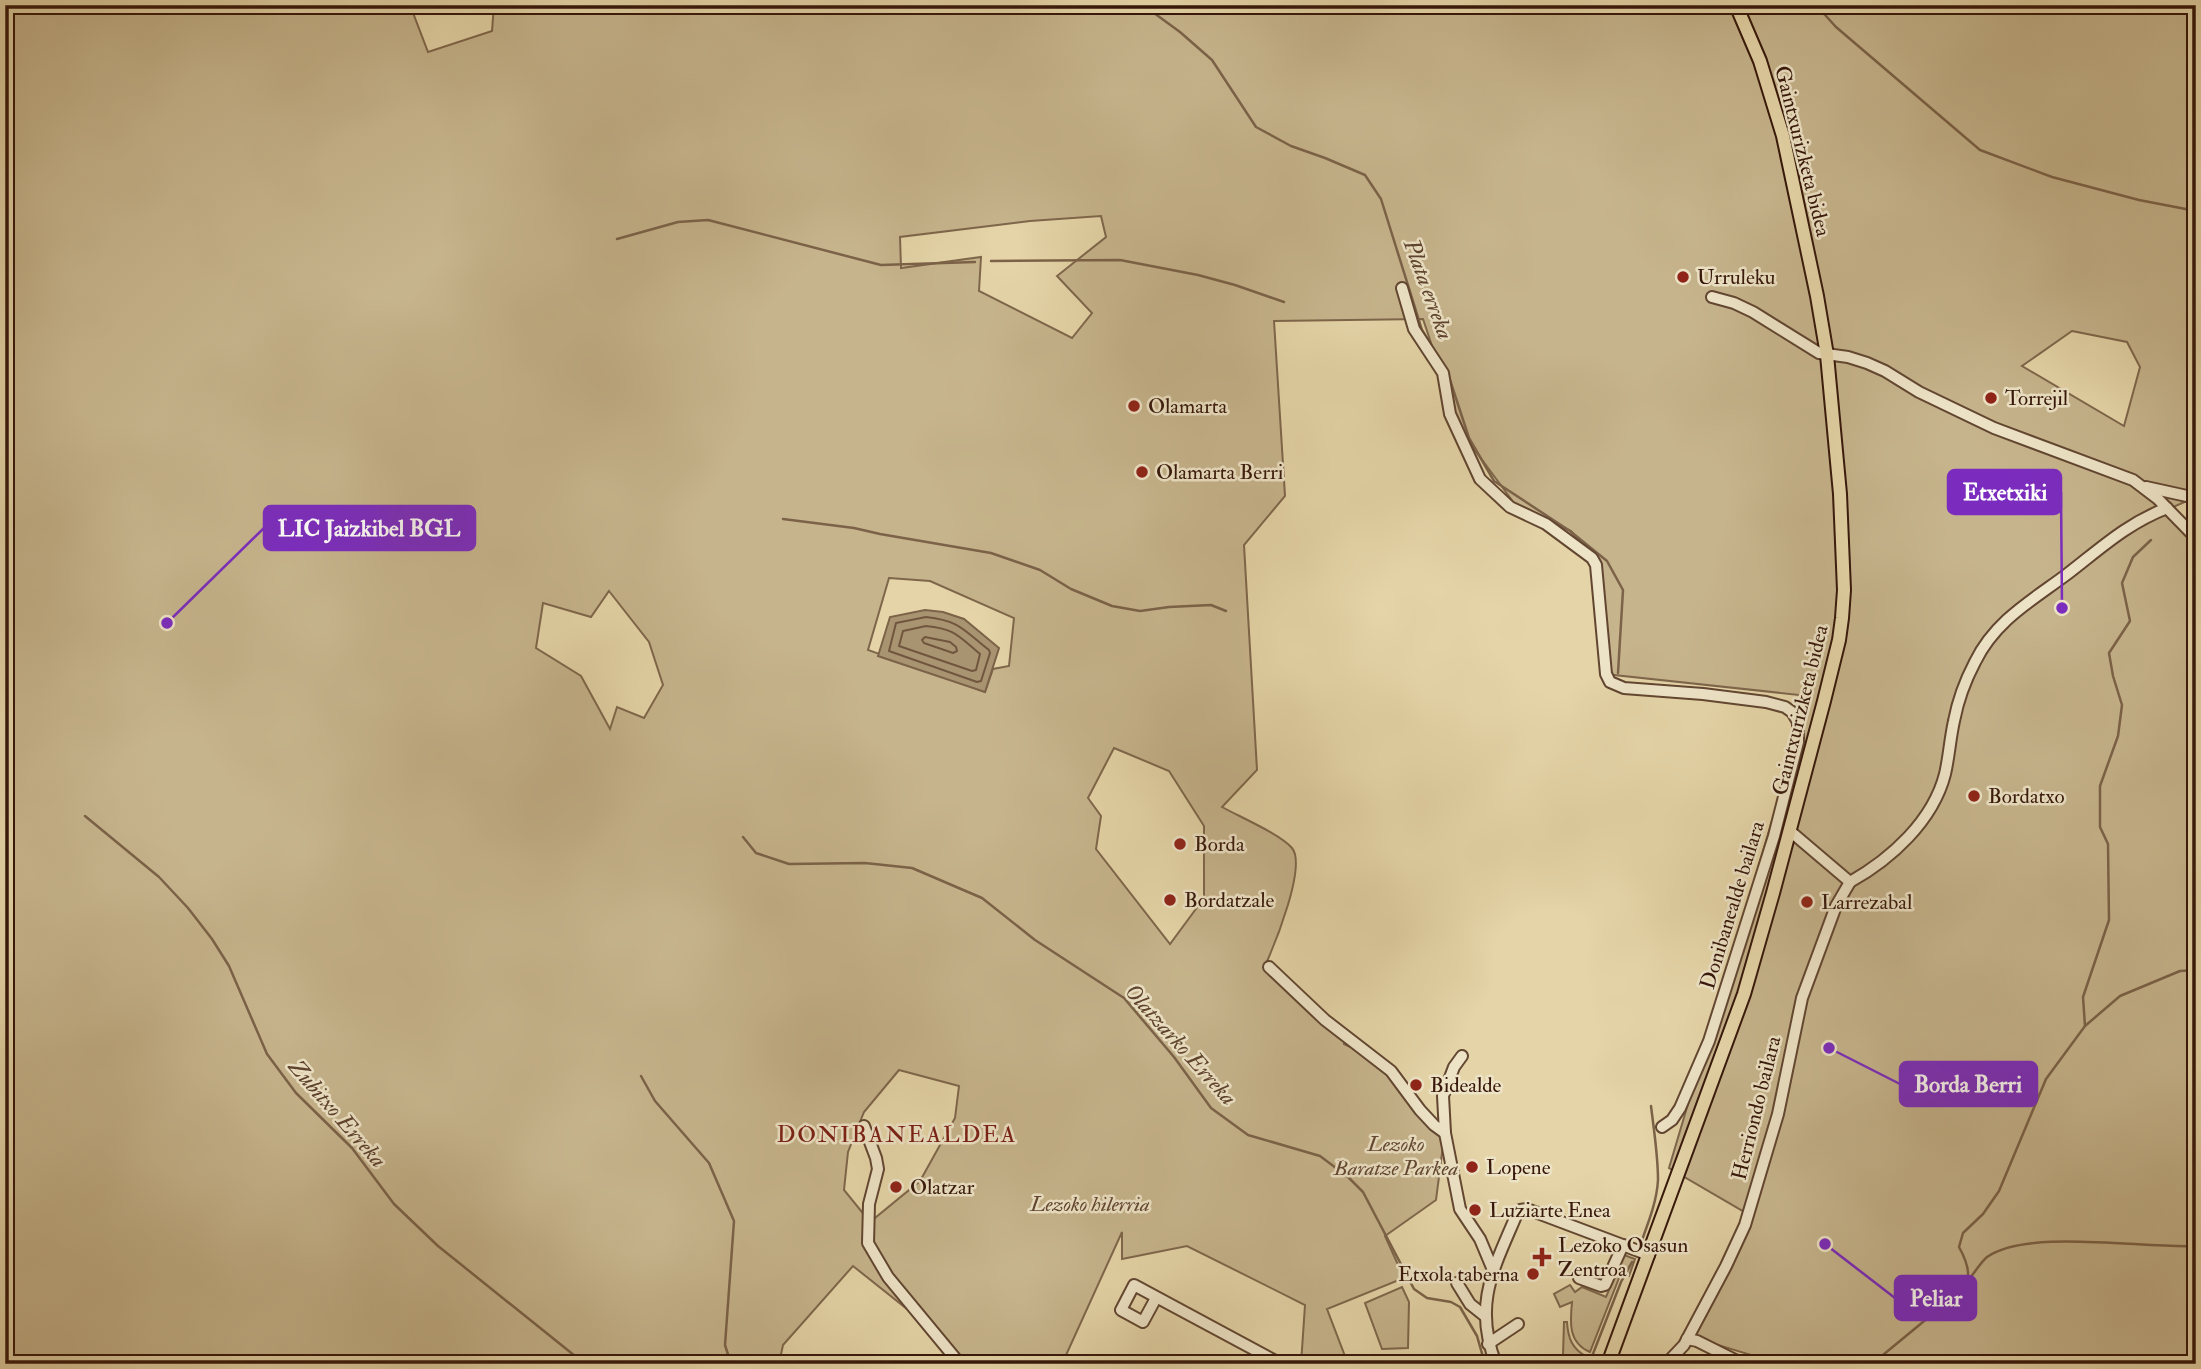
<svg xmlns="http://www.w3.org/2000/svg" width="2201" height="1369" font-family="'IM FELL Double Pica',serif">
	<rect width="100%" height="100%" fill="#e4d4a7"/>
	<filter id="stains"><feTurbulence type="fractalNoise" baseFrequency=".00286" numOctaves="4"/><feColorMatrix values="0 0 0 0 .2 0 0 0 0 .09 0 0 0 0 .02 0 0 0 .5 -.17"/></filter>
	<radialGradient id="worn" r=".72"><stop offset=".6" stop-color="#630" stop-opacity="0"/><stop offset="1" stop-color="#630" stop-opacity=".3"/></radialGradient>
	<!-- green -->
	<g fill="#c6b48c" stroke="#7e664b" stroke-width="2" fill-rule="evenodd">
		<path d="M5,5H410L428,52L492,31L494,5H2196V497L2173,507L2196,531V1364H1781L1688,1336L1751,1216L1669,1168L1809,696L1605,674L1597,564L1571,531L1514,503L1460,430L1423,319L1274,321L1285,496L1244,545L1257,770L1222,807C1240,817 1280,834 1292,848C1307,866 1274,946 1265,966L1344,1038V1044L1375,1058L1444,1138L1436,1200L1385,1236L1404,1278L1327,1309L1348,1364H1301L1305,1305L1187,1246L1122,1259V1232L1062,1364H956L927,1325L853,1266L783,1345L779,1364H5ZM1101,216L1106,237L1057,276L1092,313L1072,338L979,291L981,257L901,268L900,237L1030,221ZM2072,331L2127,342L2140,367L2124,426L2022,366ZM889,578L930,581L1014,618L1009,666L993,669L985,692L868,650ZM609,591L649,642L663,685L644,718L617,707L610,729L581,676L536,648L543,603L591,617ZM1114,748L1169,771L1204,826V898L1170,944L1096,849L1101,816L1088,798ZM899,1070L959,1086L955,1118L920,1181L870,1222L844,1190L848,1152L864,1112Z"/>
		<path d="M1624,1255L1635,1259L1629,1276L1621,1273L1590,1352C1568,1343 1570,1322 1572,1302L1560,1307L1554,1294L1570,1285L1575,1292L1582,1287L1606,1297Z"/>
		<polygon points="1402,1287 1409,1302 1408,1348 1382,1349 1365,1303"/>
		<path d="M1564,1322H1567C1568,1338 1572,1349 1587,1357L1585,1364H1564L1563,1355Z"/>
	</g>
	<!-- water -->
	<polygon fill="#a99472" stroke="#7b6248" stroke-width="2" points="925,610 943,612 964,619 999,648 985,692 878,656 890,617"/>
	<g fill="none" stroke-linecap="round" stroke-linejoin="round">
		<!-- shore -->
		<g stroke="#70563e" stroke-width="2">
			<path d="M926,617C961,621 963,630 989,650L990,653L981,681L977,682L889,651L896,623Z"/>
			<path d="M926,626C956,629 958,636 980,654L976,670L972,671L899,646L903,631Z"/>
			<polygon points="925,637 950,642 956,647 957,651 953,653 924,643 922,640"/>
		</g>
		<!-- stream -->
		<g stroke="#7b6248" stroke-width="2.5">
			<polyline points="1143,5 1180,32 1212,60 1256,127 1291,146 1325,158 1365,175 1381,199 1422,330 1441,361"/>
			<polyline points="1816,5 1836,27 1980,150 2052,177 2139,200 2196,211"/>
			<polyline points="617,239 678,222 708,220 881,265 975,262"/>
			<polyline points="991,261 1120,260 1198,275 1235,285 1284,302"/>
			<polyline points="1449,377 1469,438 1494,481 1570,531 1607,561 1623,590 1618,673"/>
			<polyline points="783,519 854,528 880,534 991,553 1040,570 1071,589 1112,606 1140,611 1169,607 1211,605 1226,611"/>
			<polyline points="85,816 159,877 188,908 212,939 229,966 267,1054 296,1093 352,1148 394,1204 438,1246 585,1364"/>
			<polyline points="743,837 756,853 789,864 865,863 912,868 982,898 1035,940 1124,998 1174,1057 1211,1108 1248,1135 1320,1156 1348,1177 1363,1192 1414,1289 1427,1298 1451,1302 1460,1307 1477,1336 1485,1364"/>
			<polyline points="2085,1026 2083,997 2109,920 2108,844 2100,827 2100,786 2118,736 2122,705 2113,676 2109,653 2130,621 2122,583 2133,557 2151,540"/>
			<polyline points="641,1076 655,1101 709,1163 734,1221 725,1345 731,1364"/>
			<path d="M1642,1240C1649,1221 1657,1200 1658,1180C1658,1155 1654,1131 1651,1106"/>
			<path d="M1970,1278C1975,1272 1981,1262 1987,1257C2029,1228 2144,1249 2196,1246"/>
			<path d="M1937,1312C1964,1289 1979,1283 1959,1247L1963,1233L1983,1214L1999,1191L2046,1079L2085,1026L2120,996L2180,971L2196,970"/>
			<polyline points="1589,1364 1621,1282 1632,1262"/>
			<polyline points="1872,1364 1929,1317"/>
		</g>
		<!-- minor casing -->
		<g stroke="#624631" stroke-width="14">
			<g id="minor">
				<polyline points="1402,288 1414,329 1443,373 1450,414 1480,479 1510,507 1546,524 1592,558 1596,565 1606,674 1610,682 1624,688 1703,694 1766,702 1785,707 1792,712 1798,722 1798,742 1774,836 1709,1041 1680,1108 1672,1120 1662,1127"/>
				<polyline points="1712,297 1734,303 1753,312 1819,353 1848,357 1867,363 1885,371 1919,392 1994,428 2133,480 2158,499 2196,538"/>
				<polyline points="2146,487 2196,498"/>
				<path d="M1790,831L1850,882C1891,859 1933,821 1945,774C1949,757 1950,739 1954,721C1958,700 1965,681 1975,662C1995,621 2031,601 2066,575C2100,549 2126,524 2167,508"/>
				<polyline points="1269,967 1325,1020 1391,1071 1420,1110 1434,1125 1445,1133"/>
				<polyline points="1462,1056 1454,1067 1443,1096 1445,1133 1460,1209 1480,1239 1493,1270"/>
				<polyline points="864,1126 876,1158 878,1169 869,1204 868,1243 888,1277 960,1364"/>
				<polyline points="1579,1278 1601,1286 1605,1285 1623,1245"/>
				<polyline points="1457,1283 1470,1304 1485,1316"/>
				<polyline points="1156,1298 1143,1322 1121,1310 1134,1285 1281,1364"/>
				<polyline points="1687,1339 1697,1341 1743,1364"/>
				<polyline points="1488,1344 1518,1324"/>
				<path d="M1496,1364C1473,1305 1493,1270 1516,1216L1520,1210L1527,1209L1649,1255"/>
				<polyline points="1666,1364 1684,1345 1726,1266 1745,1225 1778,1114 1802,998 1836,906 1850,882"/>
			</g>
		</g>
		<!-- major casing -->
		<g stroke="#36170a" stroke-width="16">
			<polyline id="major" points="1608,1364 1744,994 1773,893 1824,701 1839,640 1842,618 1844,590 1840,494 1827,355 1817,296 1783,136 1760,61 1736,5"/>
		</g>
		<!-- minor -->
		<use href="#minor" stroke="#ede3c6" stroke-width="10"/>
		<!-- major -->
		<use href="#major" stroke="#e4d4a7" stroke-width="12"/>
	</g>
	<!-- markers -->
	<g fill="#8f2418" stroke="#ede3c6" stroke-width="2.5">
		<circle cx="1683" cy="277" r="7"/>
		<circle cx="1991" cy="398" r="7"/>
		<circle cx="1134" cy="406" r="7"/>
		<circle cx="1142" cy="472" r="7"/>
		<circle cx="1974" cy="796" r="7"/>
		<circle cx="1180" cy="844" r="7"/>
		<circle cx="1170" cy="900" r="7"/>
		<circle cx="1807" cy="902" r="7"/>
		<circle cx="1416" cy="1085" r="7"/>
		<circle cx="1472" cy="1167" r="7"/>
		<circle cx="896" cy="1187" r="7"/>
		<circle cx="1475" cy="1210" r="7"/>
		<path d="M1538.5 1246.5h7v7h7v7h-7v7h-7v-7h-7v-7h7z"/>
		<circle cx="1533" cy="1274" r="7"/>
	</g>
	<g text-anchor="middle" stroke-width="5" stroke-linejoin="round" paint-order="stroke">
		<!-- street labels -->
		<g font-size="21" fill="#36170a" stroke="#ede3c6">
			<text transform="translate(1803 151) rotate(76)" y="7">Gaintxurizketa bidea</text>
			<text transform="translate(1800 710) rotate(-76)" y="7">Gaintxurizketa bidea</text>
			<text transform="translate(1732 905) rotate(-73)" y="7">Donibanealde bailara</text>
			<text transform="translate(1756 1108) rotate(-76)" y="7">Herriondo bailara</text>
		</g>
		<!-- poi labels -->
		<g font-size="21" fill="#36170a" stroke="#ede3c6" text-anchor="start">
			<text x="1697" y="284">Urruleku</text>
			<text x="2005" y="405">Torrejil</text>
			<text x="1148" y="413">Olamarta</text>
			<text x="1156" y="479">Olamarta Berri</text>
			<text x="1988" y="803">Bordatxo</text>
			<text x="1194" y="851">Borda</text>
			<text x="1184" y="907">Bordatzale</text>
			<text x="1821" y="909">Larrezabal</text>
			<text x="1430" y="1092">Bidealde</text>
			<text x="1486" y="1174">Lopene</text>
			<text x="910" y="1194">Olatzar</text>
			<text x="1489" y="1217">Luziarte Enea</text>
			<text x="1558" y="1252">Lezoko Osasun<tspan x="1558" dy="24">Zentroa</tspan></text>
			<text x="1519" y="1281" text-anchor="end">Etxola taberna</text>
		</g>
		<!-- park labels -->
		<g font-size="21" font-style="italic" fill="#614631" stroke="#ede3c6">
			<text x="1396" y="1151">Lezoko<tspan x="1396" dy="24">Baratze Parkea</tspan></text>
			<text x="1090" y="1211">Lezoko hilerria</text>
		</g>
		<!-- water labels -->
		<g font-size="23" font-style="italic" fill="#5e432e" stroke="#ede3c6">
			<text transform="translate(1429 289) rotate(70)" y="8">Plata erreka</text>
			<text transform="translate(1181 1044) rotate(48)" y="8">Olatzarko Erreka</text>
			<text transform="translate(338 1113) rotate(49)" y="8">Zubitxo Erreka</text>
		</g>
		<!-- neighbourhood labels -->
		<g font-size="23" letter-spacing="2" fill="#7a1f14" stroke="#ede3c6">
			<text x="897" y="1142">DONIBANEALDEA</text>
		</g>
	</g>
	<!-- callouts -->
	<path fill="none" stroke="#7b2cbf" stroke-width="2.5" d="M2062 608L2061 492M167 623L264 528M1829 1048L1900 1084M1825 1244L1895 1298"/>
	<g fill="#7b2cbf" stroke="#ede3c6" stroke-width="2.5">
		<circle cx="2062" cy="608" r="7"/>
		<circle cx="167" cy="623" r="7"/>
		<circle cx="1829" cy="1048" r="7"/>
		<circle cx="1825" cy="1244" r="7"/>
	</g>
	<g fill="#7b2cbf" stroke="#7b2cbf" stroke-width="2.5">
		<rect x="1948" y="470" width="113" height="44" rx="7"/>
		<rect x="264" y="506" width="211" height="44" rx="7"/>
		<rect x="1900" y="1062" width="137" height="44" rx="7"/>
		<rect x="1895" y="1276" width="81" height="44" rx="7"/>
	</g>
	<g font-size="23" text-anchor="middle" font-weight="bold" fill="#fff">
		<text x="2005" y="500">Etxetxiki</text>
		<text x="369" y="536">LIC Jaizkibel BGL</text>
		<text x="1968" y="1092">Borda Berri</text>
		<text x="1936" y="1306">Peliar</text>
	</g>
	<!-- margin -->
	<rect width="2201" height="1369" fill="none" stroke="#e4d4a7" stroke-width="28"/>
	<rect x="7" y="7" width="2187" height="1355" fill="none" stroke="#36170a" stroke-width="3.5"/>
	<rect x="14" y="14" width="2173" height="1341" fill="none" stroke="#36170a" stroke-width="2"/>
	<rect width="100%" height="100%" filter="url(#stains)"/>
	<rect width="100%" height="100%" fill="url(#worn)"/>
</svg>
